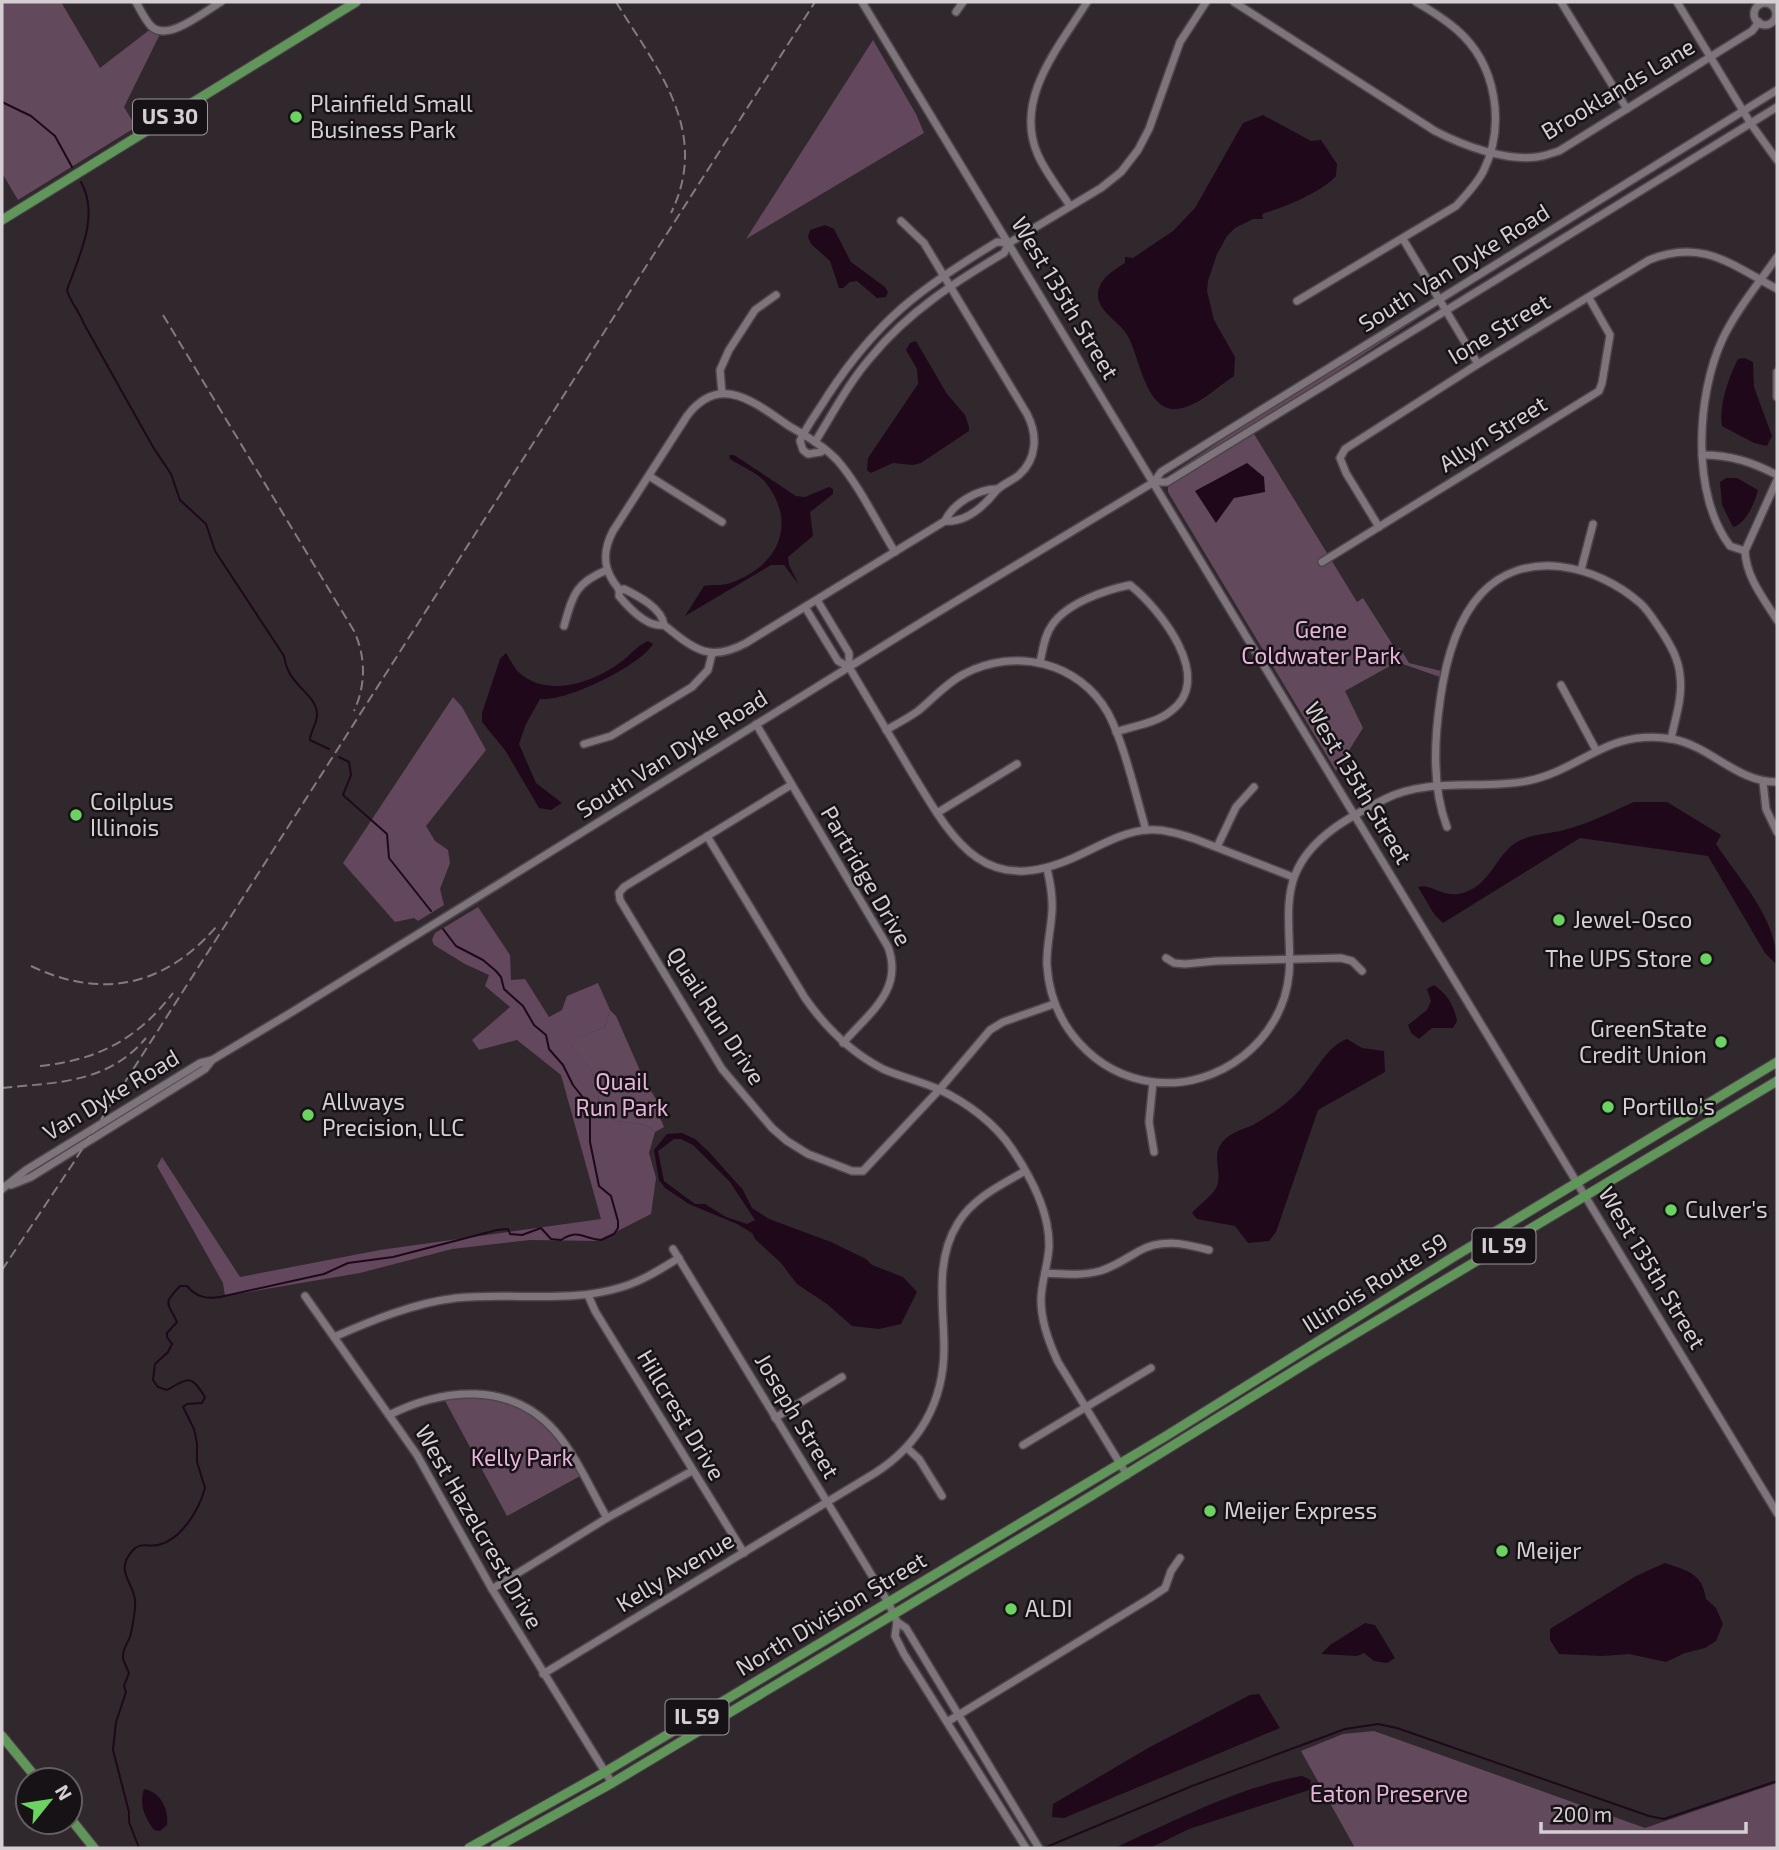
<svg xmlns="http://www.w3.org/2000/svg" width="1779" height="1850" font-family="'Exo 2',sans-serif">
	<rect width="100%" height="100%" fill="#31282e"/>
	<!-- green -->
	<g fill="#63495c">
		<polygon points="2,2 61,2 100,68 152,28 161,32 124,107 136,127 18,200 2,173"/>
		<polygon points="1426,313 1329,377 1168,476 1270,408"/>
		<polygon points="1254,434 1357,602 1363,598 1396,650 1400,648 1409,663 1441,671 1440,677 1397,662 1345,691 1363,728 1336,771 1168,492 1168,487 1172,484"/>
		<path d="M610,1010L616,1016L649,1091H651L659,1104L655,1106L664,1127L655,1132C643,1118 622,1127 609,1117C595,1108 600,1095 596,1082C592,1068 580,1056 571,1045L577,1038L605,1027Z"/>
		<polygon points="479,1393 522,1406 554,1431 582,1475 507,1516 443,1397"/>
		<polygon points="1374,1731 1645,1828 1777,1783 1777,1848 1355,1848 1301,1751 1343,1734"/>
	</g>
	<!-- forest -->
	<g fill="#63475c">
		<polygon points="873,40 916,114 924,133 746,239"/>
		<polygon points="453,697 462,707 486,750 426,826 435,841 448,850 450,863 440,889 444,905 418,921 414,918 395,922 343,863"/>
		<path d="M478,907L510,955L511,980L525,979L549,1017L562,1010L567,996L598,983L610,1010L605,1027L578,1038L571,1045C581,1056 592,1068 596,1082C600,1095 595,1108 609,1117C623,1127 643,1118 655,1132L649,1153L656,1178L651,1214L598,1241L530,1240L452,1249L360,1273L225,1296L223,1283L157,1166L162,1157L240,1277L380,1250L601,1219L561,1075L517,1040L479,1050L472,1040L510,1007L485,986L489,975L465,964L434,945L432,940L435,933Z"/>
	</g>
	<!-- water -->
	<g fill="#1e081a" fill-rule="evenodd">
		<path d="M1263,115L1311,141L1321,140L1337,164L1336,176C1323,191 1284,208 1264,213L1262,215L1263,219H1253L1235,228L1227,236L1217,254L1208,281L1207,291L1214,320L1235,357L1234,376C1218,386 1195,410 1173,409C1144,407 1139,352 1126,333C1118,321 1098,311 1098,295C1098,279 1114,270 1125,263V257L1133,258L1173,231L1195,208L1243,123Z"/>
		<polygon points="825,225 834,229 851,262 885,287 888,292 886,297 877,298 857,281 850,282 843,288 839,288 830,261 811,244 808,237 810,230"/>
		<polygon points="916,341 947,394 965,415 969,427 969,431 921,463 913,465 893,463 871,473 867,470 868,458 918,384 917,369 906,350 910,343"/>
		<path d="M1745,358L1753,362L1754,387L1772,436L1767,446L1754,443L1722,426C1719,405 1728,379 1738,359Z"/>
		<path d="M729,455H734L796,496L805,497L829,487L833,489V494L810,512L813,536L788,557L789,565L799,585L784,565H771L685,616L704,586C712,584 718,586 726,584C733,583 740,579 746,576C784,556 793,517 766,483C758,473 741,466 730,459Z"/>
		<polygon points="1247,463 1264,477 1265,492 1234,498 1216,523 1195,491"/>
		<path d="M1726,478H1737L1758,490C1755,502 1746,524 1733,527L1722,505L1720,482Z"/>
		<path d="M648,641L653,644C640,666 566,702 540,699L526,724L519,744L536,783L562,803L551,810L539,808L505,750L482,722V713L500,659L506,653C511,661 515,670 522,675C550,697 593,682 618,664C629,657 636,646 648,641Z"/>
		<path d="M1634,802H1667L1721,835L1716,844C1741,882 1777,918 1777,965L1765,953L1708,856L1580,838L1443,923L1434,914L1418,887C1431,883 1443,899 1463,893C1492,884 1496,854 1517,842C1531,834 1549,834 1564,830C1588,824 1611,812 1634,802Z"/>
		<path d="M1434,985C1447,994 1454,1005 1457,1021L1453,1028H1432L1419,1039L1411,1033L1408,1025L1427,1010L1431,1001L1427,989Z"/>
		<path d="M1347,1039L1362,1048L1384,1051L1385,1072L1318,1110L1276,1232L1269,1241L1248,1243L1235,1226L1197,1219L1192,1213C1199,1204 1213,1196 1217,1186C1222,1172 1212,1156 1221,1144C1228,1133 1242,1130 1253,1125C1269,1116 1284,1106 1297,1093C1312,1078 1327,1045 1347,1039Z"/>
		<path d="M682,1133L695,1139L709,1152L743,1190L752,1208L769,1219L831,1242L866,1259L872,1265L903,1277L917,1292L901,1324L879,1329L852,1326L827,1304L797,1284L781,1263L755,1239L752,1233L737,1224L689,1204L665,1188L659,1180L654,1150L667,1134ZM674,1139H681L693,1145L730,1182L755,1220L747,1224L726,1217L705,1204H695L664,1181L658,1151Z"/>
		<path d="M1665,1563C1688,1571 1702,1573 1706,1599L1716,1608L1723,1624L1716,1641L1705,1648L1685,1653L1666,1662L1629,1654L1602,1656L1559,1654L1550,1640V1629L1636,1576Z"/>
		<polygon points="1365,1623 1375,1625 1395,1658 1387,1663 1374,1661 1364,1653 1357,1656 1321,1654 1330,1645"/>
		<polygon points="1259,1694 1280,1728 1064,1818 1052,1817 1053,1804 1150,1747 1250,1695"/>
		<path d="M1302,1776L1311,1780L1309,1790L1189,1829L1150,1848H1115C1171,1822 1242,1786 1302,1776Z"/>
		<path d="M144,1789C161,1792 169,1810 167,1825L160,1831L154,1830C144,1816 139,1805 144,1789Z"/>
	</g>
	<g fill="none" stroke-linecap="round" stroke-linejoin="round">
		<!-- stream -->
		<g stroke="#1e081a" stroke-width="2">
			<polyline points="2,102 31,116 55,136 72,167"/>
			<path d="M81,182C100,216 79,256 67,290C69,300 80,312 84,324L153,447L171,474L180,500L206,524L215,551L284,656C285,661 286,667 289,672C295,686 316,697 317,713C318,723 310,731 310,740L329,749"/>
			<polyline points="339,757 349,762 351,775 343,795 387,834 389,858 431,911"/>
			<path d="M139,1848L129,1822V1812L113,1750L116,1722L126,1692L124,1686L129,1673C127,1668 124,1663 123,1658C122,1650 127,1644 130,1637C132,1629 136,1609 135,1600C133,1581 114,1571 133,1550C140,1542 149,1547 158,1545C181,1540 199,1510 205,1488L197,1462V1443L194,1429L183,1407L187,1404L202,1403L205,1397C191,1375 190,1377 167,1390L158,1387L153,1380L155,1364L168,1352L172,1344L167,1337V1333L177,1322C168,1302 162,1305 180,1286H187C196,1297 206,1299 220,1297L324,1274L348,1263L393,1257L497,1230L508,1229L510,1234L522,1235L541,1228L551,1239L561,1240C579,1228 583,1239 601,1240L614,1234L618,1228V1221L611,1196L599,1186L590,1142V1112L584,1099L573,1085L563,1065L549,1049L546,1035L534,1025L523,1006L504,989L501,977L496,971L483,960L456,946L443,929"/>
			<polyline points="1044,1848 1192,1786 1345,1729 1378,1724 1397,1728 1649,1816 1664,1819 1777,1781"/>
		</g>
		<!-- minor casing -->
		<g stroke="#4d454b" stroke-width="10">
			<g id="minor">
				<path d="M136,2C140,9 145,20 151,26C167,43 205,11 221,2"/>
				<polyline points="862,2 1777,1513"/>
				<path d="M1234,2L1435,131C1464,146 1505,161 1537,157C1545,156 1552,153 1559,151L1752,31L1759,22"/>
				<polyline points="1561,2 1627,109"/>
				<polyline points="1677,2 1751,124 1777,160"/>
				<circle cx="1765" cy="14" r="11"/>
				<polyline points="956,12 963,2"/>
				<path d="M1070,206C1059,189 1046,173 1038,155C1013,99 1059,47 1087,2"/>
				<path d="M901,221L924,243L1027,414C1038,435 1037,459 1019,475C1012,481 1002,484 996,491C984,506 967,523 945,521"/>
				<polyline points="1403,239 1478,364"/>
				<path d="M1297,301L1456,206C1466,195 1476,185 1483,172C1506,125 1497,64 1456,29C1444,19 1430,10 1416,2"/>
				<polyline points="1777,372 1777,397"/>
				<polyline points="722,393 720,370 729,350 755,310 776,295"/>
				<path d="M815,442C833,413 849,382 872,356C908,312 955,282 1004,253L1009,243L1101,188L1121,172L1138,150L1149,129L1180,42L1206,2"/>
				<path d="M824,449L821,452L808,454L803,450L800,441C807,425 819,410 828,395C878,319 921,288 997,242L1009,243"/>
				<path d="M1702,455C1731,455 1752,462 1777,475"/>
				<polyline points="649,476 722,522"/>
				<path d="M1777,480L1745,551C1746,577 1764,599 1777,620"/>
				<polyline points="1154,482 1167,482 1777,107"/>
				<path d="M1379,527L1346,473L1340,458L1345,449L1478,364L1649,260C1702,238 1732,265 1777,289"/>
				<path d="M1745,551L1730,546C1691,495 1696,395 1723,338C1737,309 1759,283 1777,257"/>
				<polyline points="1322,562 1599,391 1602,383 1610,335 1589,298"/>
				<polyline points="1581,570 1593,524"/>
				<path d="M620,590L624,589C638,596 662,608 664,625C694,649 709,663 746,643L945,521C953,503 978,489 997,489"/>
				<polyline points="817,600 849,653 849,667"/>
				<path d="M805,607L838,661L849,667C870,702 891,738 912,773C953,840 983,898 1073,858C1096,848 1123,831 1148,830C1164,829 1180,834 1195,839L1293,877"/>
				<path d="M664,625C647,628 629,608 619,596C620,588 617,587 613,581C602,564 604,548 613,531L687,416C720,372 755,403 789,426C806,436 824,446 837,460C859,485 877,523 895,552"/>
				<path d="M564,626C573,595 575,583 607,570"/>
				<path d="M1040,662C1043,650 1044,636 1052,625C1067,603 1105,590 1130,585C1159,608 1216,678 1171,711C1157,723 1133,726 1116,732"/>
				<polyline points="1561,685 1596,750"/>
				<path d="M756,724L888,947C904,990 869,1013 843,1043"/>
				<path d="M886,730C897,724 908,718 918,711C933,699 946,683 964,674C1015,647 1079,662 1108,713C1124,743 1136,796 1146,830"/>
				<polyline points="584,744 611,736 692,687 708,670 712,654"/>
				<polyline points="1763,782 1766,809 1777,832"/>
				<polyline points="791,785 624,887 619,893 620,900 722,1069 772,1128 787,1141 808,1154 852,1171 863,1171 939,1090 990,1030 1003,1022 1054,1004"/>
				<polyline points="937,813 1017,764"/>
				<path d="M1447,827C1432,788 1434,743 1440,701C1445,664 1455,622 1481,594C1524,547 1597,565 1640,603C1649,611 1655,622 1662,632C1671,646 1679,660 1680,676C1683,697 1675,719 1671,739"/>
				<path d="M707,836L805,998C826,1028 850,1052 883,1069C901,1077 920,1081 938,1089C966,1102 995,1123 1012,1149C1031,1177 1050,1212 1049,1247C1048,1265 1041,1283 1041,1300C1041,1321 1049,1343 1058,1362L1127,1475"/>
				<polyline points="1217,847 1236,807 1254,787"/>
				<path d="M1047,868C1050,882 1053,896 1052,911C1051,930 1046,947 1047,966C1051,1025 1094,1074 1153,1082C1219,1090 1283,1040 1289,974C1292,943 1283,905 1295,875C1310,837 1351,816 1385,799C1428,777 1481,790 1527,781C1582,770 1607,728 1672,739C1711,746 1736,782 1777,782"/>
				<polyline points="1166,958 1174,963 1185,964 1216,961 1341,958 1352,961 1362,971"/>
				<polyline points="1153,1082 1149,1122 1154,1152"/>
				<polyline points="11,1185 31,1177 205,1069 212,1060"/>
				<polyline points="2,1189 26,1170 200,1063 212,1060 292,1012 925,620 1154,482 1161,472 1777,90"/>
				<polyline points="673,1249 888,1602 897,1622 906,1628 1039,1848"/>
				<path d="M1045,1273C1064,1274 1082,1276 1100,1271C1114,1267 1127,1258 1139,1251C1162,1238 1185,1244 1209,1250"/>
				<polyline points="588,1295 595,1311 744,1553"/>
				<polyline points="305,1296 417,1455 492,1589 612,1783"/>
				<path d="M334,1337C373,1320 414,1303 456,1298C511,1292 569,1304 622,1287C642,1281 661,1269 679,1258"/>
				<path d="M389,1415C443,1388 510,1381 554,1430C576,1455 591,1490 607,1518"/>
				<polyline points="775,1418 842,1377"/>
				<polyline points="1023,1445 1151,1368"/>
				<polyline points="907,1448 919,1459 942,1496"/>
				<polyline points="492,1589 607,1518 692,1471"/>
				<polyline points="897,1622 895,1636 904,1654 1026,1848"/>
				<path d="M543,1674L875,1473C919,1445 944,1402 944,1348C944,1307 934,1261 958,1223C973,1198 1001,1185 1025,1171"/>
				<polyline points="947,1722 1150,1598 1165,1588 1171,1571 1180,1558"/>
			</g>
		</g>
		<!-- major casing -->
		<g stroke="#4d454b" stroke-width="11">
			<g id="major">
				<polyline points="2,220 356,2"/>
				<polyline points="2,1736 38,1780"/>
				<polyline points="70,1818 94,1848"/>
				<polyline points="469,1848 605,1772 1166,1436 1455,1256 1777,1062"/>
				<polyline points="495,1848 612,1783 1091,1496 1318,1356 1777,1081"/>
			</g>
		</g>
		<!-- minor -->
		<use href="#minor" stroke="#7e747b" stroke-width="7"/>
		<!-- major -->
		<use href="#major" stroke="#61965b" stroke-width="9"/>
		<!-- rail -->
		<g stroke="#837b80" stroke-width="2" stroke-dasharray="10 5" stroke-linecap="butt">
			<path d="M616,2C657,69 711,131 671,213"/>
			<path d="M163,315L354,631C366,657 366,685 354,711"/>
			<path d="M31,966C102,1000 165,986 216,927"/>
			<path d="M40,1066C97,1060 137,1040 173,993"/>
			<path d="M2,1088C57,1082 107,1084 146,1038"/>
			<polyline points="2,1270 72,1165 815,2"/>
		</g>
	</g>
	<!-- markers -->
	<g fill="#6cd362" stroke="#161215" stroke-width="2.5">
		<circle cx="296" cy="117" r="7"/>
		<circle cx="76" cy="815" r="7"/>
		<circle cx="1559" cy="920" r="7"/>
		<circle cx="1706" cy="959" r="7"/>
		<circle cx="1721" cy="1042" r="7"/>
		<circle cx="1608" cy="1107" r="7"/>
		<circle cx="308" cy="1115" r="7"/>
		<circle cx="1671" cy="1210" r="7"/>
		<circle cx="1210" cy="1511" r="7"/>
		<circle cx="1502" cy="1551" r="7"/>
		<circle cx="1011" cy="1609" r="7"/>
	</g>
	<g text-anchor="middle" stroke-width="5" stroke-linejoin="round" paint-order="stroke">
		<!-- shield labels -->
		<g fill="#161215" stroke="#9c969a" stroke-width="2">
			<rect x="133" y="99.5" width="74" height="35" rx="5"/>
			<rect x="1472.5" y="1228.5" width="63" height="35" rx="5"/>
			<rect x="665.5" y="1699.5" width="63" height="35" rx="5"/>
		</g>
		<g font-size="21" font-weight="bold" fill="#d5cfd3">
			<text x="170" y="124">US 30</text>
			<text x="1504" y="1253">IL 59</text>
			<text x="697" y="1724">IL 59</text>
		</g>
		<!-- street labels -->
		<g font-size="23" fill="#d5cfd3" stroke="#161215">
			<text transform="translate(1618 89) rotate(-31)" y="8">Brooklands Lane</text>
			<text transform="translate(1454 268) rotate(-32)" y="8">South Van Dyke Road</text>
			<text transform="translate(1065 298) rotate(59)" y="8">West 135th Street</text>
			<text transform="translate(1499 329) rotate(-31)" y="8">Ione Street</text>
			<text transform="translate(1493 434) rotate(-32)" y="8">Allyn Street</text>
			<text transform="translate(672 754) rotate(-32)" y="8">South Van Dyke Road</text>
			<text transform="translate(1358 783) rotate(59)" y="8">West 135th Street</text>
			<text transform="translate(866 876) rotate(60)" y="8">Partridge Drive</text>
			<text transform="translate(716 1016) rotate(57)" y="8">Quail Run Drive</text>
			<text transform="translate(111 1095) rotate(-31)" y="8">Van Dyke Road</text>
			<text transform="translate(1652 1268) rotate(59)" y="8">West 135th Street</text>
			<text transform="translate(1375 1283) rotate(-32)" y="8">Illinois Route 59</text>
			<text transform="translate(681 1415) rotate(59)" y="8">Hillcrest Drive</text>
			<text transform="translate(797 1416) rotate(59)" y="8">Joseph Street</text>
			<text transform="translate(479 1527) rotate(60)" y="8">West Hazelcrest Drive</text>
			<text transform="translate(675 1572) rotate(-31)" y="8">Kelly Avenue</text>
			<text transform="translate(831 1614) rotate(-31)" y="8">North Division Street</text>
		</g>
		<!-- poi labels -->
		<g font-size="23" fill="#d5cfd3" stroke="#161215" text-anchor="start">
			<text x="310" y="112">Plainfield Small<tspan x="310" dy="26">Business Park</tspan></text>
			<text x="90" y="810">Coilplus<tspan x="90" dy="26">Illinois</tspan></text>
			<text x="1573" y="928">Jewel-Osco</text>
			<text x="1692" y="967" text-anchor="end">The UPS Store</text>
			<text x="1707" y="1037" text-anchor="end">GreenState<tspan x="1707" dy="26">Credit Union</tspan></text>
			<text x="322" y="1110">Allways<tspan x="322" dy="26">Precision, LLC</tspan></text>
			<text x="1622" y="1115">Portillo's</text>
			<text x="1685" y="1218">Culver's</text>
			<text x="1224" y="1519">Meijer Express</text>
			<text x="1516" y="1559">Meijer</text>
			<text x="1025" y="1617">ALDI</text>
		</g>
		<!-- park labels -->
		<g font-size="23" fill="#e8b3da" stroke="#161215">
			<text x="1321" y="638">Gene<tspan x="1321" dy="26">Coldwater Park</tspan></text>
			<text x="622" y="1090">Quail<tspan x="622" dy="26">Run Park</tspan></text>
			<text x="522" y="1466">Kelly Park</text>
			<text x="1389" y="1802">Eaton Preserve</text>
		</g>
	</g>
	<!-- border -->
	<rect width="1779" height="1850" fill="none" stroke="#d5cfd3" stroke-width="7"/>
	<!-- north arrow -->
	<g transform="translate(49 1801) rotate(60)"><circle r="33" fill="#161215" stroke="#625e61" stroke-width="2"/>
	<path d="M0-5L12 26L0 18L-12 26Z" fill="#6cd362"/>
	<text y="-10" font-size="19" font-weight="bold" text-anchor="middle" fill="#d5cfd3">N</text>
	</g>
	<!-- scale -->
	<path d="M1541 1822v10h205v-10" fill="none" stroke="#d5cfd3" stroke-width="3.5"/>
	<text x="1552" y="1822" font-size="21" fill="#d5cfd3" stroke="#161215" stroke-width="5" paint-order="stroke">200 m</text>
</svg>
